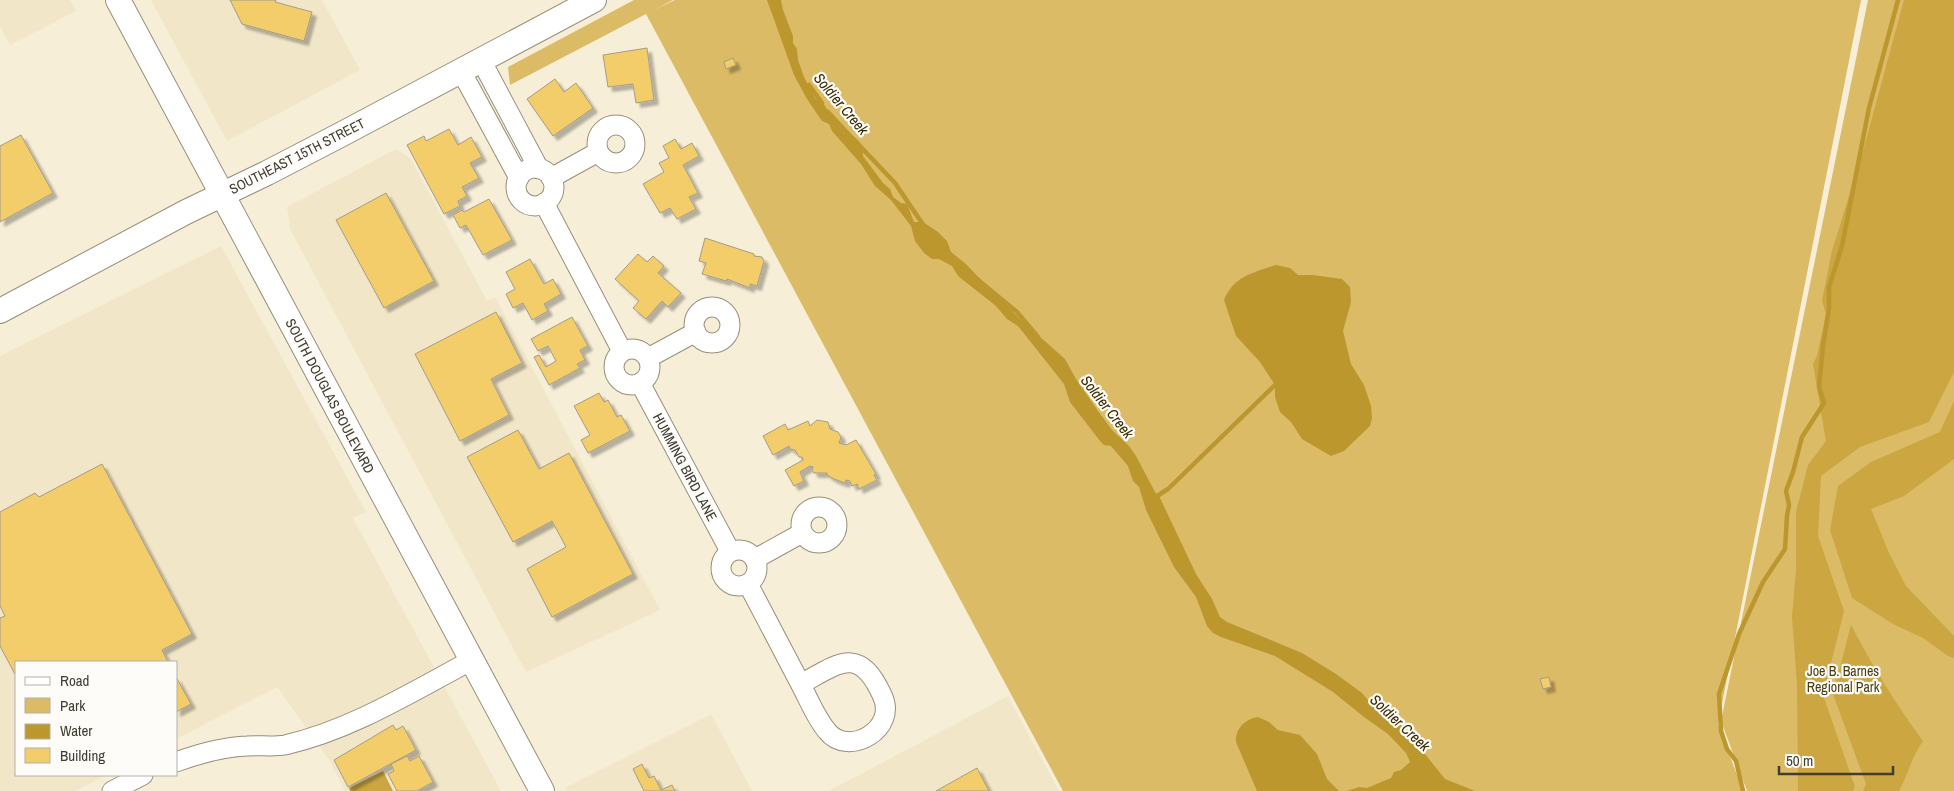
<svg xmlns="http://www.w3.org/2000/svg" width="1954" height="791" font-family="'Archivo Narrow',sans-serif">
	<defs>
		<filter id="shadow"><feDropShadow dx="4.5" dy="4.5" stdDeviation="1" flood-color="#0004"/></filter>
	</defs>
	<rect width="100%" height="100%" fill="#f7eed8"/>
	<!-- built -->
	<g fill="#f2e6c8">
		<polygon points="0,0 70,0 76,11 10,45 0,26"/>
		<polygon points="151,0 322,0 360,70 227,141"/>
		<polygon points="396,149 411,159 487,301 495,297 660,610 526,672 290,229 287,207"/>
		<polygon points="221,246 366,512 353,518 501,791 345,791 328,758 277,687 176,739 176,662 16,662 16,775 106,775 75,791 0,791 0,356"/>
		<polygon points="1008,696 1059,791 829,791"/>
		<polygon points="711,714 752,791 567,791 565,788"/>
	</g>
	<!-- green -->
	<g fill="#dcbb66">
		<polygon points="634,0 673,0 656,9 675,0 1861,0 1718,724 1743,791 1063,791 646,14 510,85 508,67"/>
		<polygon points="1868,0 1954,0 1954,791 1747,791 1721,721"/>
	</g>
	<!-- forest -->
	<g fill="#cba641">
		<polygon points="1904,0 1954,0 1954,372 1929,422 1860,447 1821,476 1818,536 1844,611 1823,695 1855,787 1853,791 1798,791 1797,685 1792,617 1796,569 1796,512 1808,465 1826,441 1813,364 1817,356 1826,314 1822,301 1832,251 1863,151"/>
		<polygon points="1954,401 1954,459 1904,496 1871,509 1889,553 1906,586 1954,636 1954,658 1948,656 1923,638 1893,624 1852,598 1830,530 1838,486 1871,462 1940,432"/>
		<path d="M1851,625C1872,665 1896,705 1923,741C1912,756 1908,775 1899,791H1863L1866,784L1833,694Z"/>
		<polygon points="383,771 393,791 350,791 349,788"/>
	</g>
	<!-- water -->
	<g fill="#bb972e">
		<path d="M767,0H781L783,10L793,36V43L797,49L798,60L804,77L815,98L817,100H821L836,123L845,134C857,135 864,145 863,156L883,183L890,189L893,197L901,203L907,204L914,222H923L938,232L947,241L951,252L966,264L982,281V286L1000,299L1021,320L1065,359L1076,379L1098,411L1112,430L1129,446L1136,456L1155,492L1160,498L1196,574L1212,599L1220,617L1227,622L1302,653L1336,674L1362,693L1368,700L1382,708L1405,729L1445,779L1475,791H1347L1359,787L1367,788L1391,778L1394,772L1401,770L1410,762L1406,753L1388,734L1364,717L1333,692L1275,656L1221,637L1213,633L1207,626L1196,597L1174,567L1146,510L1139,487L1133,481L1128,466L1111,446L1104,445L1100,441L1070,402L1064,384L1018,326L1007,319L996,306L958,276L952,266L939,259H932L924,253L915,241L911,226L891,200L875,186L861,164L832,131L829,124L822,121L807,99L794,75Z"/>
		<path d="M1276,265L1290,268L1298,275H1313L1342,279L1350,287L1351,302L1343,331L1351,364L1364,385L1371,406L1372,418L1370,426L1344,451L1331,456L1302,439L1291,422L1280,412L1275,397V385L1260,362L1236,336L1224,300C1234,276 1253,273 1276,265Z"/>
		<path d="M1258,717L1269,722L1278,730L1300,735L1317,754L1327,779L1339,791H1257L1236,742C1235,729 1245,719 1258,717Z"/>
	</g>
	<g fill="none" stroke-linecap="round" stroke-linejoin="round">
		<!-- stream -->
		<g stroke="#bb972e" stroke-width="4.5">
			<polyline points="809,85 822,103"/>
			<polyline points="828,112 853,139"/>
			<polyline points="858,144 895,183 924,226"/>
			<polyline points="977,279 1017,312 1038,337"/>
			<polyline points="1154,498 1168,489 1275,385"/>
			<polyline points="1743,791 1736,761 1727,749 1721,731 1719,694 1739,634 1763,582 1785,549 1787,516 1789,505 1786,491 1793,472 1802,437 1824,403 1819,387 1823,346 1829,309 1829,287 1842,246 1869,108 1898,0"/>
		</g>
	</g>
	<!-- building -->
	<g fill="#f3cd6a" stroke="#a49c87" filter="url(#shadow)">
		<polygon points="230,0 276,0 275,2 312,12 304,41 242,24"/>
		<polygon points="647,48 654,100 636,103 633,84 608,87 603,55"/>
		<polygon points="733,58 736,65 726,69 724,62"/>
		<polygon points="555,79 564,92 576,83 593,108 553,136 527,99"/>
		<polygon points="449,129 458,145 471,137 482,157 470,163 479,178 462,187 467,196 458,201 460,206 444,214 407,145 424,136 426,141"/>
		<polygon points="21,135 53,193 0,222 0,146"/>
		<polygon points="675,139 681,149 692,143 699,156 683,165 698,193 689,197 696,209 677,219 670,208 660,213 643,184 664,172 659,163 669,158 663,146"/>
		<polygon points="386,193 434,281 384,308 336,220"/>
		<polygon points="489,199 512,240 483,255 466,225 460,228 453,215 462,210 464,212"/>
		<polygon points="705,238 754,254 754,256 762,257 764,261 757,286 750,284 750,288 727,279 726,281 702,274 706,263 699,261"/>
		<polygon points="638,254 647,262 653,256 664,266 658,273 681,293 668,307 662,301 646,319 633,308 639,301 615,279"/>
		<polygon points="530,259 544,284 553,279 561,294 544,304 548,311 532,320 523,303 513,308 506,294 515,289 506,272"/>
		<polygon points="496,312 522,363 491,379 509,415 460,441 415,354"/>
		<polygon points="572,317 588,346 580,350 585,360 577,364 580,368 549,385 534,357 539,355 546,367 556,361 548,346 538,351 531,339"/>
		<polygon points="599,393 604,402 608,400 617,417 621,415 630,431 588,453 581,440 590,435 574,406"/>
		<polygon points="817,420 828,422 830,429 838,432 841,437 839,443 846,445 856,440 876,474 874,475 877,480 859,489 857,484 852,486 850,481 846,480 845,483 834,479 827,475 827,473 814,473 812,470 813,467 810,466 800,472 804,481 794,486 785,470 803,460 802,457 799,457 795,450 790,449 789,446 773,455 763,436 785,424 788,430 808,421 810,426"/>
		<polygon points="518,430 539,469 569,453 633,574 552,617 527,569 566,547 552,521 513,542 467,457"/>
		<polygon points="102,464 192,634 162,650 168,662 16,662 16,676 0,646 0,618 5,616 0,606 0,512 35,493 39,497"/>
		<polygon points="176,677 191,704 176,712"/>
		<polygon points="1549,677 1551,687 1543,689 1540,679"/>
		<polygon points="393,725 396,730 403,726 416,750 348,787 334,760"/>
		<polygon points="407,756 410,761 419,756 433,782 417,791 397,791 388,774 394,771 391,764"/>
		<polygon points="642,764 649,778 654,776 661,790 672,785 675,791 644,791 633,769"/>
		<polygon points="977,768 989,791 936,791"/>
	</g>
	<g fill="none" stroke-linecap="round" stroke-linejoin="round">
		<!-- minor casing -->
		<g stroke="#978f7a" stroke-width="21">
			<g id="minor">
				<polyline points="481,60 539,169"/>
				<polyline points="461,71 519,178"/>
				<circle cx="616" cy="144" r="19"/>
				<circle cx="535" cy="187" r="19"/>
				<polyline points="551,178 598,152"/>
				<polyline points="544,203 622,351"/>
				<circle cx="712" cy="325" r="18"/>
				<circle cx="632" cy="367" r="18"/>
				<polyline points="648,358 696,332"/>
				<polyline points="640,383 730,551"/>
				<circle cx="819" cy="525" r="18"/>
				<circle cx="739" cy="568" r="18"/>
				<polyline points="755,559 802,533"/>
				<path d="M748,584C765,617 783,651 801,685C809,700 816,718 827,731C848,758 899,729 882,695C859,645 839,663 801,684"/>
				<path d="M176,762C198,754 223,747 247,746C259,745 273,747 285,745C351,730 412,692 472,660"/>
				<polyline points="112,791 143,775"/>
			</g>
		</g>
		<!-- major casing -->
		<g stroke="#978f7a" stroke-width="26">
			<g id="major">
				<polyline points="118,0 542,791"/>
				<polyline points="0,311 186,212 267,173 344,133 594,0"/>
			</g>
		</g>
		<!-- minor -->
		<use href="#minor" stroke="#fff" stroke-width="19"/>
		<!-- major -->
		<use href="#major" stroke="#fff" stroke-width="24"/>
	</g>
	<g text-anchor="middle" stroke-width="4.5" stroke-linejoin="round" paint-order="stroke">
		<!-- street labels -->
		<g font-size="14" fill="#403d34" stroke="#fefcf8">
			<text transform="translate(297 156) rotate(-27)" y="5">SOUTHEAST 15TH STREET</text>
			<text transform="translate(330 396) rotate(62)" y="5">SOUTH DOUGLAS BOULEVARD</text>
			<text transform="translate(685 467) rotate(62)" y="5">HUMMING BIRD LANE</text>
		</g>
		<!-- park labels -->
		<g font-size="14" fill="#4b3b11" stroke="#fefcf8">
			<text x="1843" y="676">Joe B. Barnes<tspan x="1843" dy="16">Regional Park</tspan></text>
		</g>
		<!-- water labels -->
		<g font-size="15" font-style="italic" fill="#382a00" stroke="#fefcf8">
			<text transform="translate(841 104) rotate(50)" y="5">Soldier Creek</text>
			<text transform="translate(1107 407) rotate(52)" y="5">Soldier Creek</text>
			<text transform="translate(1400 723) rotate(43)" y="5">Soldier Creek</text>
		</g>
	</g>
	<!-- legend -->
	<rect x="15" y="661" width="162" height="115" fill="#fefcf8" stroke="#b2b0aa"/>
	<rect x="25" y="677" width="25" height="8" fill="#ffffff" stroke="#b2b0aa"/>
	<text x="60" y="686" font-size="15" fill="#403d34">Road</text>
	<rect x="25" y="698" width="25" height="15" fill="#dcbb66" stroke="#b2b0aa"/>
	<text x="60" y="711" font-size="15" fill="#403d34">Park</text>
	<rect x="25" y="724" width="25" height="15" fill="#bb972e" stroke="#b2b0aa"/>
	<text x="60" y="736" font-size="15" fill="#403d34">Water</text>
	<rect x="25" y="748" width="25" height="15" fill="#f3cd6a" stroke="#b2b0aa"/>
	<text x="60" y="761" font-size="15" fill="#403d34">Building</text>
	<!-- scale -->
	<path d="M1779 766v8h114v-8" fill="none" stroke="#403d34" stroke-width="2.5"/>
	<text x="1786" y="766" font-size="15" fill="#403d34" stroke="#fefcf8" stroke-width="4" paint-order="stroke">50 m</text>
</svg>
